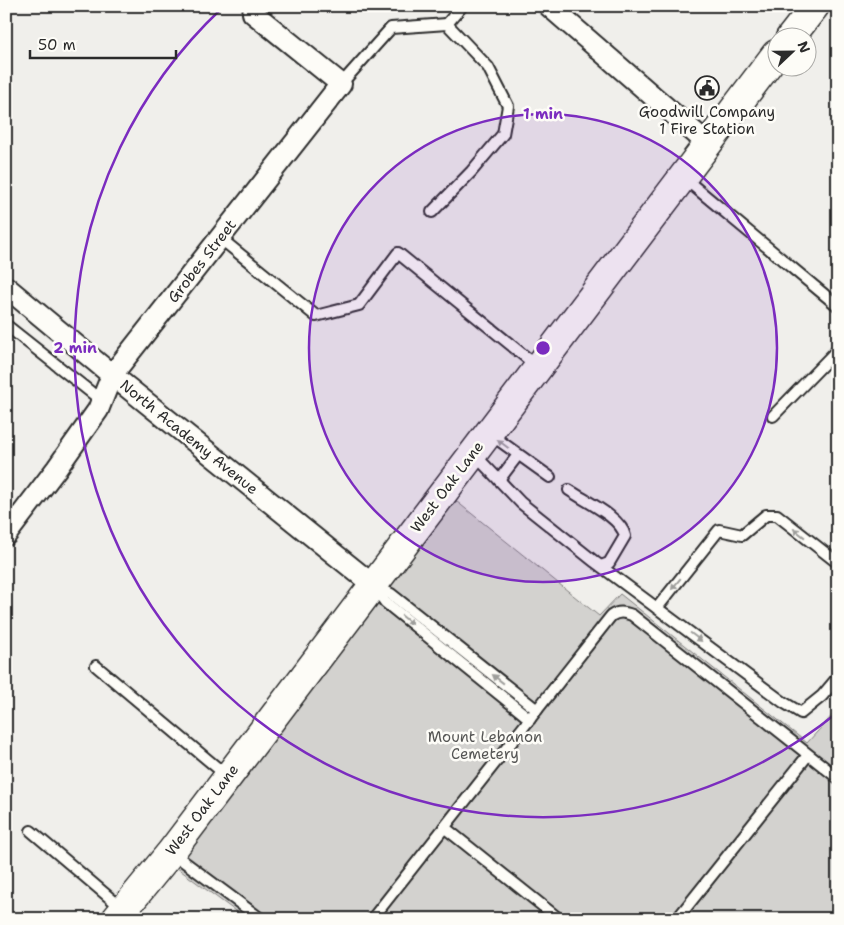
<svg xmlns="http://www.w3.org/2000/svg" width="844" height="925" font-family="'Shantell Sans',sans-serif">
	<rect width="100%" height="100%" fill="#f0efeb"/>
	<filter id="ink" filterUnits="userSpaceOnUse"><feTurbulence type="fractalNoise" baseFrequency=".02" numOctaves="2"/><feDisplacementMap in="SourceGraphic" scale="10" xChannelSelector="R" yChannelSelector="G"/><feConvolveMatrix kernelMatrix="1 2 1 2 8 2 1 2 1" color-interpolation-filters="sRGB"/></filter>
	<g filter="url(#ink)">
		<!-- green -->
		<polygon fill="#d3d2cf" stroke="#7f7e7d" points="456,501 599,616 620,594 807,743 838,709 838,919 246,919 173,865"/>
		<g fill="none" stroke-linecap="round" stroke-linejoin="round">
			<!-- lane casing -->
			<g stroke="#2b2b2b" stroke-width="14">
				<g id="lane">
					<polyline points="447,24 462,6"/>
					<polyline points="341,84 391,28 447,24 488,67 508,106 503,134 471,172 432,212"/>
					<polyline points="684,178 838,306"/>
					<polyline points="220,238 316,316 359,305 398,253 538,367"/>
					<polyline points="6,325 102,401"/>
					<polyline points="773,416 838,349"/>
					<polyline points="490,434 550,477"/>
					<polyline points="474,454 521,503 595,562 783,702 801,713 822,696 838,677"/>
					<polyline points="499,480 518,455"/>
					<path d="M569,490C585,501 621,517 625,536L609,563L601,566"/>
					<polyline points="374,586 385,602 530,719"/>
					<polyline points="375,586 391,594 537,710"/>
					<polyline points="657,608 719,530 742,535 766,515 777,515 838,563"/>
					<polyline points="96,666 227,776"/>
					<polyline points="444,827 559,919"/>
					<polyline points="31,831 123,909"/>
					<polyline points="171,852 261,919"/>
					<path d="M372,919L611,616C618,611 624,612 632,615L838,778"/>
					<polyline points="677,919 808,755"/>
				</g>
			</g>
			<!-- street casing -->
			<g stroke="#2b2b2b" stroke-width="24">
				<g id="street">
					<polyline points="549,6 708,144"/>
					<polyline points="6,287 112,375 373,585"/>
					<polyline points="6,535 57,468 98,410 112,375 341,84 253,13"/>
				</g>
			</g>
			<!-- secondary casing -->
			<g stroke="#2b2b2b" stroke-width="31">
				<g id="secondary">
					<polyline points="790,38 815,6"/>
					<polyline points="116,919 171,852 776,54"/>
				</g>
			</g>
			<!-- lane -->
			<use href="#lane" stroke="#fdfcf7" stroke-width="10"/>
			<!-- street -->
			<use href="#street" stroke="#fdfcf7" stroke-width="20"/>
			<!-- secondary -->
			<use href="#secondary" stroke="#fdfcf7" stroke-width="28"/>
		</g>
		<!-- one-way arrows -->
		<defs><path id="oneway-solid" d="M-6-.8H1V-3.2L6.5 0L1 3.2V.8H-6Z" transform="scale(1.25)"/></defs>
		<g fill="#9e9e9b">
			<use href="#oneway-solid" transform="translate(503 444) rotate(-143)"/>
			<use href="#oneway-solid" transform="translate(799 533) rotate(-142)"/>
			<use href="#oneway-solid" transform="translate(676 584) rotate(129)"/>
			<use href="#oneway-solid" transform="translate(407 620) rotate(39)"/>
			<use href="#oneway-solid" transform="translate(696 637) rotate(37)"/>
			<use href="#oneway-solid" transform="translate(498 679) rotate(-142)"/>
		</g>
	</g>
	<!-- distance rings -->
	<circle cx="543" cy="348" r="234" fill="#7b2cbf" fill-opacity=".12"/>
	<g fill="none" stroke="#7b2cbf" stroke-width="2.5">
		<circle cx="543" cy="348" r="234"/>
		<path d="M838 712A468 468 0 0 1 221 9"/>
	</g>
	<!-- icons -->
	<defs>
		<g id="civic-ring" transform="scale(1.25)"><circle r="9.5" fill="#fdfcf7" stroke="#2b2b2b" stroke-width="1.5"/><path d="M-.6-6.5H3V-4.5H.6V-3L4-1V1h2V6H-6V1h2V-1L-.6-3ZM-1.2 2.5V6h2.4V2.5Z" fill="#2b2b2b"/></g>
	</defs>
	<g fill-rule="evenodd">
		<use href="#civic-ring" x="707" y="88"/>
	</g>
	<g text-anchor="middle" stroke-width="5" stroke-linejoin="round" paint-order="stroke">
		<!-- poi labels -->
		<g font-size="15" fill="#2b2b2b" stroke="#fdfcf7">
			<text x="707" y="117">Goodwill Company<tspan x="707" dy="17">1 Fire Station</tspan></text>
		</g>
		<!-- street labels -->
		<g font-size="15" fill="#2b2b2b" stroke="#fdfcf7">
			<text transform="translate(202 261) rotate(-52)" y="5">Grobes Street</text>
			<text transform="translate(189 437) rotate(39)" y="5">North Academy Avenue</text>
			<text transform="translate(447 487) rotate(-53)" y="5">West Oak Lane</text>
			<text transform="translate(202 810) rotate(-53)" y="5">West Oak Lane</text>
		</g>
		<!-- park labels -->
		<g font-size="15" fill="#555554" stroke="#fdfcf7">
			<text x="485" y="742">Mount Lebanon<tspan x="485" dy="17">Cemetery</tspan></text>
		</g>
	</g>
	<circle cx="543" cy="348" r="8" fill="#7b2cbf" stroke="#fdfcf7" stroke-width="2.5"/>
	<g font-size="15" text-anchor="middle" font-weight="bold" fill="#7b2cbf" stroke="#fdfcf7" stroke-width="5" stroke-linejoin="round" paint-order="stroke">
		<text x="543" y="119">1 min</text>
		<text x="75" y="353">2 min</text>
	</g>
	<!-- margin -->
	<rect width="844" height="925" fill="none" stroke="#fdfcf7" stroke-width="25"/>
	<rect x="12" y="12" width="819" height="900" fill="none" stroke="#2b2b2b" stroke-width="2" filter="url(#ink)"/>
	<!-- north arrow -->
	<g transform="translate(792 52) rotate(68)"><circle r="24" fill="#fdfcf7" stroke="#a9a8a5"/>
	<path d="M0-4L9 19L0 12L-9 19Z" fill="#2b2b2b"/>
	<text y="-8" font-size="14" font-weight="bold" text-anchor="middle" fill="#2b2b2b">N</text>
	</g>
	<!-- scale -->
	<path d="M30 50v8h146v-8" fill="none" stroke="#2b2b2b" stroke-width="2.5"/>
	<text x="38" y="50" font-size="15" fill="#2b2b2b" stroke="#fdfcf7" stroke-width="4" paint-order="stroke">50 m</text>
</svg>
